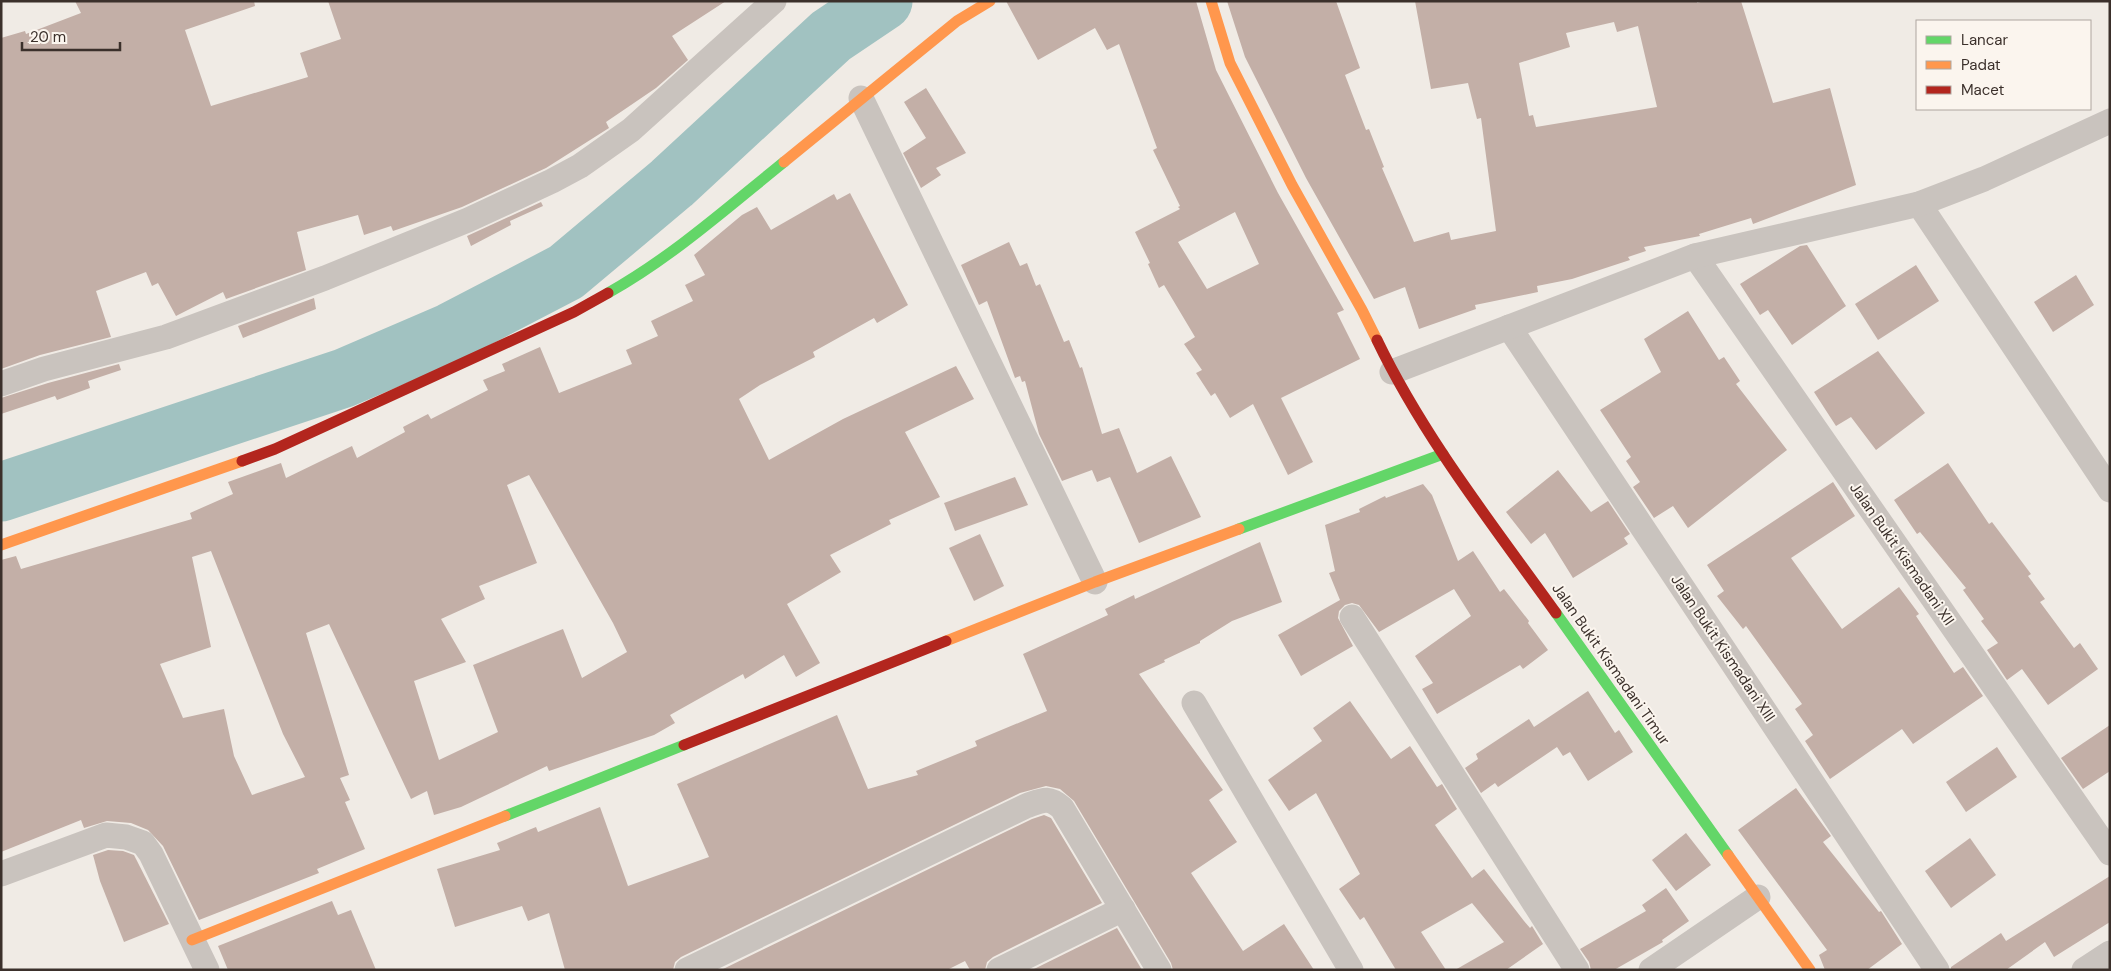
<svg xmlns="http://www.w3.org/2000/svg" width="2111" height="971" font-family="'DM Sans',sans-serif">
	<rect width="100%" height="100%" fill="#f0ebe5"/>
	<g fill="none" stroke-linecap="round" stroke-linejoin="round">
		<!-- river -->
		<polyline stroke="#a1c2c1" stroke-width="59" points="1,492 344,378 451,332 566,272 672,183 831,36 883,1"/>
	</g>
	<!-- building -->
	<g fill="#c3afa7" fill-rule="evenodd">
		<polygon points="75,1 254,1 255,6 185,30 211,106 308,77 300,53 341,39 328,1 726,1 672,36 688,60 656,88 606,122 609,128 546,168 462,207 393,231 391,226 364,235 358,215 297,232 306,270 226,299 223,292 176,316 158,283 152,286 146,272 96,291 111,337 40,355 1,369 1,38 25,31 26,34 81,13"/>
		<path d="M1006,1H1196L1216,70L1278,193L1344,310L1337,313L1360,359L1281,398L1313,462L1288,475L1253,404L1230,418L1215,393L1211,396L1196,373L1202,370L1184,344L1195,337L1164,285L1159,288L1148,264L1150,263L1135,232L1180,209L1178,207L1180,206L1153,150L1157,148L1119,44L1107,50L1095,28L1038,60ZM1235,212L1259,264L1207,289L1178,242Z"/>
		<path d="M1227,1H1336L1360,68L1345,75L1366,130L1369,129L1384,167L1382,168L1414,242L1449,232L1451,240L1496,231L1481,118L1477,119L1468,83L1431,89L1415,1H1697V3L1704,1H1741L1773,103L1830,88L1856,185L1753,224L1751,218L1699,234L1700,236L1644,247L1646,251L1628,257L1630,260L1572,279L1537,286L1538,292L1475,305L1476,309L1419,329L1405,287L1374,299L1306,178L1245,57ZM1614,22L1617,32L1638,26L1657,107L1536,127L1533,115L1529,116L1519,63L1570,47L1566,33Z"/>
		<polygon points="926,88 966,153 936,168 941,175 921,188 903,153 926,138 904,102"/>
		<path d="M850,193L908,305L877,323L874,318L813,352L815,357L760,385L739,399L769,460L843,419L956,366L974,399L905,432L940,497L889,520L891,524L830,555L841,572L787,604L820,663L796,677L784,655L745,679L743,674L670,715L675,723L654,735L549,771L547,766L461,807L434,815L427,791L411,799L329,624L306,633L349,775L340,778L350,800L345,802L365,849L317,869L319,873L199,920L163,846L148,830L131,823L107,821L84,828L81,820L1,852V560L16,556L21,569L192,519L190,513L233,494L228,482L281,463L286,478L352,446L357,458L405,432L403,427L428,414L431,419L488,390L483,380L505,371L502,364L540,347L559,393L632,364L626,350L658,336L651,321L693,301L685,285L705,275L694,255L742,215L757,207L771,230L834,194L837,200ZM529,475L613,623L627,652L582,678L563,629L473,665L498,732L439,760L414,681L466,662L441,619L485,599L479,586L537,563L507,485ZM211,551L283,734L305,777L252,795L234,756L224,709L183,718L160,664L211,647L192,557Z"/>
		<polygon points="541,202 543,206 510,221 511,225 471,246 467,236"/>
		<polygon points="1009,242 1020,266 1027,263 1036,286 1040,284 1064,342 1069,340 1080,368 1082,367 1102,434 1119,428 1137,473 1171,456 1201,517 1139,543 1110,477 1097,482 1092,470 1062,481 1039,434 1025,381 1022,382 1020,376 1015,378 987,301 979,305 961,265"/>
		<polygon points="1807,245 1846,306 1792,345 1768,310 1760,315 1740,284 1800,246"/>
		<polygon points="1916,265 1939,301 1878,340 1855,304"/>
		<polygon points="2076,275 2094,305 2053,332 2034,302"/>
		<polygon points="314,298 316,309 243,338 238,326"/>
		<polygon points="1688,311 1719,360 1724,357 1740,381 1736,384 1787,450 1688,528 1673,506 1654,518 1633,487 1640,482 1626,461 1631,457 1600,410 1661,372 1644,339"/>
		<polygon points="1878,351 1925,413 1876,450 1851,417 1836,426 1814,392"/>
		<polygon points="119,364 121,370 88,381 90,388 57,400 55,396 1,414 1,398 48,383"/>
		<polygon points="1948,463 1989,524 1992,522 2031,574 2028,576 2045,599 2040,602 2074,648 2080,643 2098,669 2048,705 2022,669 2007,680 1987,650 1998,643 1981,621 1984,619 1963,590 1966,588 1920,532 1917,534 1894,500"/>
		<polygon points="1558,470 1591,512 1608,501 1630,534 1624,538 1628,544 1573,578 1545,533 1531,544 1506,512"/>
		<polygon points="1015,477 1028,505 955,531 944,503"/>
		<polygon points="1833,482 1855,516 1791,558 1842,629 1899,587 1919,614 1916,616 1954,673 1963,667 1983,696 1913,744 1902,729 1830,779 1805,741 1813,735 1795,709 1802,704 1746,626 1743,629 1717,596 1724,591 1707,565"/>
		<polygon points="1423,484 1432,495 1458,561 1473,551 1500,592 1504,589 1529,621 1528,623 1548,650 1523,669 1520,665 1437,714 1422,689 1433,683 1415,656 1471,616 1454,589 1379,632 1359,605 1352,603 1345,605 1339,611 1338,618 1353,646 1301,676 1278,635 1340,600 1329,573 1335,571 1325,525 1360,512 1359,509 1385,496 1386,498"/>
		<polygon points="980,534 1004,586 974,601 949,548"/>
		<polygon points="1260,542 1282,602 1232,621 1200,641 1200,643 1164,660 1165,662 1139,674 1223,790 1209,800 1237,842 1191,873 1243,951 1284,924 1314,970 1173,970 1171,963 1074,801 1060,789 1046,786 1020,793 681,957 675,962 673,970 565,970 549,913 528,921 522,906 455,927 437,869 500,850 497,843 536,827 538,832 600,807 628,886 709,857 677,784 837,715 868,789 918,775 916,771 977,746 975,741 1047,711 1023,654 1108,615 1105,609 1134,595 1135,599"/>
		<polygon points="1588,691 1615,733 1619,730 1633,752 1588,781 1570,752 1563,756 1557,747 1498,787 1495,783 1481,793 1465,768 1478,759 1476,754 1529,719 1534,727"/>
		<polygon points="1350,701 1391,759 1410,746 1437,787 1442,784 1457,809 1435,825 1472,878 1484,869 1524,921 1530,928 1532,926 1543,944 1506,970 1455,970 1504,942 1472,903 1421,932 1446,970 1396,970 1364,917 1360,920 1339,889 1360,874 1316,793 1289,811 1268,780 1322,741 1313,728"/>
		<polygon points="2110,725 2110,771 2083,789 2061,758"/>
		<polygon points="1997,747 2017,777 1966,812 1946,782"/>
		<polygon points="1796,788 1831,836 1823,842 1879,912 1881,911 1902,944 1867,970 1825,970 1819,955 1827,950 1738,830"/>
		<polygon points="1044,815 1051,818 1102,903 993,957 987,962 985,970 970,970 965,961 947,970 721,970 1032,819"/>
		<polygon points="1686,833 1711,865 1676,891 1652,860"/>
		<polygon points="1970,838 1996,875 1951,908 1925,871"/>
		<polygon points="108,850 123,851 134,855 169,924 124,942 100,881 93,855"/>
		<polygon points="2110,876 2110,922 2054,957 2045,942 2006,970 1951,970 1951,967 2001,933 2006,941"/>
		<polygon points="1666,888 1689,921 1662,940 1663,942 1614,970 1591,970 1589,962 1580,949 1646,911 1642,905"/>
		<polygon points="332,901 338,915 351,910 376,970 228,970 218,946"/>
		<polygon points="1117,928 1142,970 1032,970"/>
	</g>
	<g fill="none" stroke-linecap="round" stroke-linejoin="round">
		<!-- street -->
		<g stroke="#c9c3be" stroke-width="25">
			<polyline points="861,98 1095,582"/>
			<polyline points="1919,204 2110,490"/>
			<polyline points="1695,256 2110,853"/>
			<polyline points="1509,327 1937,970"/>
			<polyline points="1392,372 1695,256 1919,204 1984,179 2110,121"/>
			<polyline points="1,384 44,369 166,337 325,278 468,220 552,181 580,166 631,130 774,1"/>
			<polyline points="1352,617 1577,970"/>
			<polyline points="1194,703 1351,970"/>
			<polyline points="1,874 106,835 126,837 143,843 151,854 207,970"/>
			<path d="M687,970L1026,806C1043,800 1048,796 1062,808L1159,970"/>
			<polyline points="999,970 1123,909"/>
			<polyline points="1651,970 1758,897"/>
			<polyline points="2084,970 2110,953"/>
		</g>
		<!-- fast -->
		<g stroke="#63d668" stroke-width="11">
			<path d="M608,293C672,257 727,208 784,162"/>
			<polyline points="1239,529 1443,454"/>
			<polyline points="1556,613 1728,855"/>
			<polyline points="505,816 684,745"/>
		</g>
		<!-- slow -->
		<g stroke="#ff974d" stroke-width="11">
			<polyline points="1211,1 1230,63 1292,185 1362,310 1377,340"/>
			<polyline points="784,162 957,21 990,1"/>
			<polyline points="1,545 242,461"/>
			<polyline points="946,641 1095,582 1239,529"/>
			<polyline points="1728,855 1810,970"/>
			<polyline points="192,940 505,816"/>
		</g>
		<!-- jam -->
		<g stroke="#b3261e" stroke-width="11">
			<path d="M1377,340C1424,438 1493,525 1556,613"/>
			<polyline points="242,461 275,449 574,312 608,293"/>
			<polyline points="684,745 946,641"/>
		</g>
	</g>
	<g text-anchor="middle" stroke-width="4" stroke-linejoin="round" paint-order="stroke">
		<!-- street labels -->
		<g font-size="15" fill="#3b302b" stroke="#fbf5ee">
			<text transform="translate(1902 554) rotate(55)" y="5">Jalan Bukit Kismadani XII</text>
			<text transform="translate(1723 648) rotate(56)" y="5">Jalan Bukit Kismadani XIII</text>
			<text transform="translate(1611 664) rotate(55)" y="5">Jalan Bukit Kismadani Timur</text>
		</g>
	</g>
	<!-- border -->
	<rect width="2111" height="971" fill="none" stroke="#3b302b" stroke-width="5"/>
	<!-- legend -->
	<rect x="1916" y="20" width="175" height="90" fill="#fbf5ee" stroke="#aea6a0"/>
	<rect x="1926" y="36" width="25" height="8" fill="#63d668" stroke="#aea6a0"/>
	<text x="1961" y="45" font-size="15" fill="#3b302b">Lancar</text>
	<rect x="1926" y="61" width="25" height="8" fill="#ff974d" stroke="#aea6a0"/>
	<text x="1961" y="70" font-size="15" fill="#3b302b">Padat</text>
	<rect x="1926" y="86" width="25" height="8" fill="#b3261e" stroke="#aea6a0"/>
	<text x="1961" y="95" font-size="15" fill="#3b302b">Macet</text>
	<!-- scale -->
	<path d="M22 42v8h98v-8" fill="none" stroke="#3b302b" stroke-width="2.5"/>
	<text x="30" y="42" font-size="15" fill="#3b302b" stroke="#fbf5ee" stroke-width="4" paint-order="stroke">20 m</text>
</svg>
